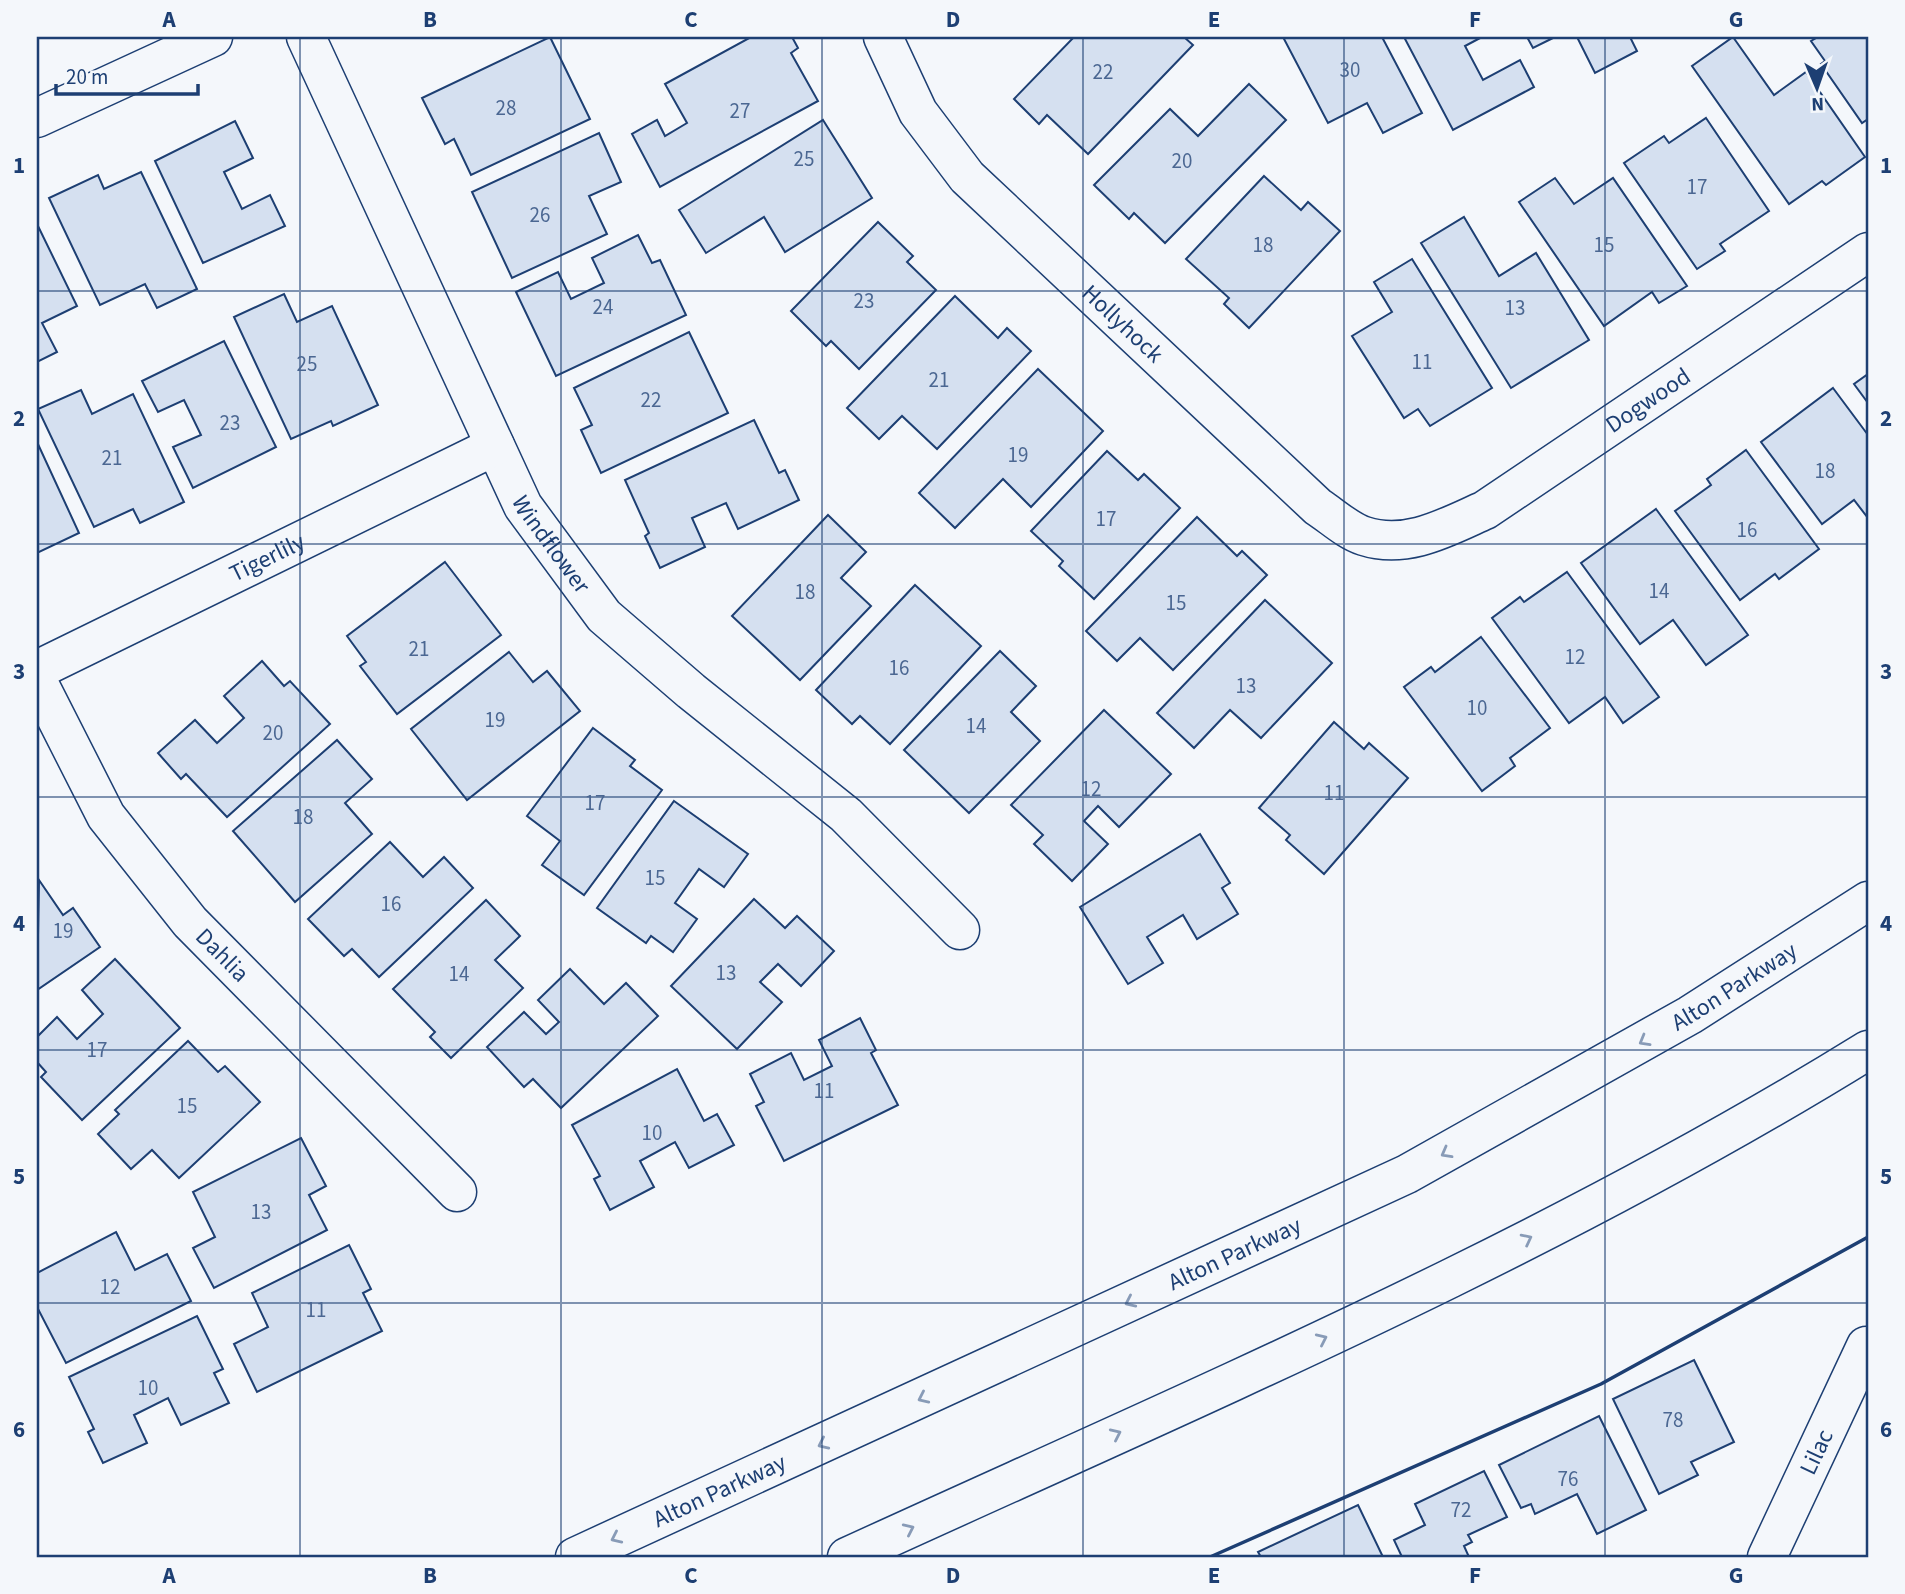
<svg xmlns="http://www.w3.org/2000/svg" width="1905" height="1594" font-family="'Source Sans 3',sans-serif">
	<rect width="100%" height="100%" fill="#f4f7fb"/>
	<!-- building -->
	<g fill="#d5e0f0" stroke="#1d3f73" stroke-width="2">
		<polygon points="550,37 590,119 471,175 454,139 445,144 422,98"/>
		<polygon points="751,37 792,37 798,48 791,53 818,101 660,187 632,134 657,120 665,136 687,123 665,84"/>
		<polygon points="1074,37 1184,37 1193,45 1088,154 1047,115 1039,124 1014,99"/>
		<polygon points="1283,37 1382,37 1422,113 1383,133 1367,103 1328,123"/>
		<polygon points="1404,37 1482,37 1465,46 1483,80 1520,60 1534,87 1453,130"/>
		<polygon points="1527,37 1555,37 1533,48"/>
		<polygon points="1577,37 1630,37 1637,51 1595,73"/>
		<polygon points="1733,37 1774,95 1806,72 1865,157 1826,185 1822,181 1789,204 1692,66"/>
		<polygon points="1818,37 1868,37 1868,119 1862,123 1821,64 1825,61 1811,41"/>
		<polygon points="1249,84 1286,120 1165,243 1134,213 1129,219 1094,185 1170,109 1198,136"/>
		<polygon points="1706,118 1769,211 1720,244 1725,251 1697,269 1624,163 1664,136 1669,143"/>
		<polygon points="823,120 872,198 785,252 764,217 706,253 679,210"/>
		<polygon points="235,121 253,158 224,172 242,209 270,195 285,226 203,263 155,161"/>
		<polygon points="599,133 621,182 589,196 607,234 512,278 472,192"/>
		<polygon points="141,172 197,289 157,308 145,284 100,305 49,198 98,175 104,189"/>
		<polygon points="1264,176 1301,210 1308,202 1340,231 1249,328 1224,304 1229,298 1186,259"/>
		<polygon points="1555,178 1574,204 1613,178 1687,286 1659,303 1652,292 1604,326 1519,202"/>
		<polygon points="1464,217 1499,276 1536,253 1589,340 1511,388 1421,243"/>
		<polygon points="878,222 913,256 907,262 936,290 859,369 831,341 826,346 791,311"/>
		<polygon points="37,224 77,306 42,323 57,352 37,362"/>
		<polygon points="638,235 652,263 660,260 686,315 556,376 516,292 558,272 571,299 604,283 592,258"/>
		<polygon points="1412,259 1492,388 1430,426 1418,409 1404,418 1352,336 1392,312 1374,282"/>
		<polygon points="284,294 297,322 332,306 378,405 333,426 331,421 291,439 234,317"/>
		<polygon points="955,296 998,338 1007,328 1031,351 937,449 902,416 879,439 847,408"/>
		<polygon points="689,332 728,413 601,473 581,430 592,425 574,388"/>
		<polygon points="224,341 276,447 193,488 173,447 201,435 184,400 158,412 142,381"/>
		<polygon points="1038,369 1103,431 1031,507 1003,479 955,528 919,493"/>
		<polygon points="1868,374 1868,403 1854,384"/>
		<polygon points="1833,388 1868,435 1868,518 1854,500 1822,524 1761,442"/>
		<polygon points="81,390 92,414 133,394 184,502 140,523 133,509 94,527 38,409"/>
		<polygon points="754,420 779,473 785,470 799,500 738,529 726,503 692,518 705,547 660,568 645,536 649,533 625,480"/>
		<polygon points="37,442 79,533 37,553"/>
		<polygon points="1746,450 1819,549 1779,579 1775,574 1740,600 1675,511 1711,485 1707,479"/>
		<polygon points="1107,451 1138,480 1144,474 1180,508 1094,599 1059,566 1063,561 1031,531"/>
		<polygon points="1656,509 1748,635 1706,665 1673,620 1640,644 1581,563"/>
		<polygon points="828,515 866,552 841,578 871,606 800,680 732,616"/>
		<polygon points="1197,517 1237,556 1242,551 1267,575 1173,670 1140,638 1117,661 1086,631"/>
		<polygon points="445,562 501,635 397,714 360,666 366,662 347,636"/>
		<polygon points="1567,572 1659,697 1623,723 1605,697 1569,723 1492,618 1520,597 1524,602"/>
		<polygon points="915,585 981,646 890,744 860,716 852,724 816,690"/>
		<polygon points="1265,600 1332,663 1261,738 1230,710 1194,748 1157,713"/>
		<polygon points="1481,637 1550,728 1510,758 1515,766 1482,791 1404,687 1431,667 1435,672"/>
		<polygon points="1000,651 1036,686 1011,712 1040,741 969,813 904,750"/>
		<polygon points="509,652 533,682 547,671 580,711 467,800 411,729"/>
		<polygon points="262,661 284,686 290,681 330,724 227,817 186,774 181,779 158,753 195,720 217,743 244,718 224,696"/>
		<polygon points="1104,710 1171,774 1119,827 1098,806 1084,821 1108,844 1072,881 1034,844 1043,835 1011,805"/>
		<polygon points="1334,722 1364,749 1369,743 1408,778 1324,874 1286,840 1290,835 1259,808"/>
		<polygon points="593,728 635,760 630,766 662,790 584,895 542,865 560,841 527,816"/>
		<polygon points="337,740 372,779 345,803 372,834 295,902 233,831"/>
		<polygon points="674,801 748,854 724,887 699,869 675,903 697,919 673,952 651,936 646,943 597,908"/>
		<polygon points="1200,834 1230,883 1222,888 1238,914 1197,939 1183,915 1147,937 1163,963 1128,984 1080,907"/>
		<polygon points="390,842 423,877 444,857 473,888 379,977 352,949 344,956 308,919"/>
		<polygon points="39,880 63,915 73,908 100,947 37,990"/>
		<polygon points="754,899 785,928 797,916 834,951 801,986 778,964 760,982 782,1002 737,1049 671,986"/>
		<polygon points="486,900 520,936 495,960 523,988 451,1058 430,1037 435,1032 393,989"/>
		<polygon points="115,959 180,1028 82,1120 41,1077 46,1072 37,1062 37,1037 57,1017 77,1039 103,1014 82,990"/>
		<polygon points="570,969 604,1004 626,983 658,1016 561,1108 533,1079 524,1087 487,1047 524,1012 546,1034 559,1022 538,1000"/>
		<polygon points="860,1018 876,1050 871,1053 898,1105 784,1161 756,1106 764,1102 750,1074 791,1053 804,1080 832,1066 819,1040"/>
		<polygon points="188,1041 218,1072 225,1066 260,1102 179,1178 152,1150 131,1169 98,1134 119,1114 115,1110"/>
		<polygon points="677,1069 704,1121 717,1114 734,1145 689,1168 675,1142 640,1161 654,1187 610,1210 594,1179 600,1176 572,1125"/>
		<polygon points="301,1138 326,1186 309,1195 327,1230 214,1288 193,1248 215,1237 193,1192"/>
		<polygon points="116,1232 135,1270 167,1254 191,1301 66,1363 37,1307 37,1273"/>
		<polygon points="349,1245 371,1289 363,1293 382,1331 257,1392 234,1344 268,1327 252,1293"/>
		<polygon points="197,1316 223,1369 214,1373 229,1403 181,1425 168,1398 134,1415 147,1443 103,1463 88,1432 94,1429 69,1377"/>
		<polygon points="1694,1360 1734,1442 1691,1462 1698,1475 1659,1494 1613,1399"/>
		<polygon points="1599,1416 1646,1510 1597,1534 1577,1494 1535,1514 1531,1504 1521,1508 1499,1465"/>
		<polygon points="1484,1471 1507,1517 1468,1535 1472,1542 1464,1546 1469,1557 1402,1557 1394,1540 1425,1525 1415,1504"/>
		<polygon points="1358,1505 1383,1557 1261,1557 1258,1552"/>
	</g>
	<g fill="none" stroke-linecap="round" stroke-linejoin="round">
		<!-- minor casing -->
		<g stroke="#1d3f73" stroke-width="41">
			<g id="minor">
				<path id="s1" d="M306,37L523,506L604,616L691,691L846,815L960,930"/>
				<path id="s2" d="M883,37L918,112L967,177L1318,507C1332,516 1348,531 1364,536C1407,550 1447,527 1485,510L1868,252"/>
				<polyline points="37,118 213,37"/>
				<path id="s3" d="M37,670L495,446"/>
				<path id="s4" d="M37,680L106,816L190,922L457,1192"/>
				<path id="s5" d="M1767,1557L1866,1346"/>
			</g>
		</g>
		<!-- major casing -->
		<g stroke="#1d3f73" stroke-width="41">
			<g id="major">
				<path id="s6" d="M575,1557L1407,1174L1690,1015L1868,901"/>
				<path d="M847,1557C1192,1399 1545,1250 1868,1050"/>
			</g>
		</g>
		<!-- minor -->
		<use href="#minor" stroke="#f4f7fb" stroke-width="38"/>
		<!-- major -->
		<use href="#major" stroke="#f4f7fb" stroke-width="38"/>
		<!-- wall -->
		<polyline stroke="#1d3f73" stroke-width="3.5" points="1210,1557 1601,1384 1868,1237"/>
	</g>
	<!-- one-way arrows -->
	<defs><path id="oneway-chevron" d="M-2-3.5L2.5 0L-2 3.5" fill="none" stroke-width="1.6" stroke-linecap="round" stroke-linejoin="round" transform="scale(1.75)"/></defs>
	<g stroke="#889bb7">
		<use href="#oneway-chevron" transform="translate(1644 1041) rotate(150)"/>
		<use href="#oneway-chevron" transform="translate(1446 1153) rotate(151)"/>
		<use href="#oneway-chevron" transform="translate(1527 1239) rotate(-27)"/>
		<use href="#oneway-chevron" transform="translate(1130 1302) rotate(155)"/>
		<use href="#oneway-chevron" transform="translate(1322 1339) rotate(-25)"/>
		<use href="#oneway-chevron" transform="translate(923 1398) rotate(155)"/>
		<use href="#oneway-chevron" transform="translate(1116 1434) rotate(-25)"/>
		<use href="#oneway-chevron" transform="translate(823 1444) rotate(155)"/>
		<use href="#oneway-chevron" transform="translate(909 1529) rotate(-25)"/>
		<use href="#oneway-chevron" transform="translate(616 1538) rotate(155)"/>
	</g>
	<!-- grid -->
	<path fill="none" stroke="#1d3f73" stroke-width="2" stroke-opacity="0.55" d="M300,37V1557M561,37V1557M822,37V1557M1083,37V1557M1344,37V1557M1605,37V1557M37,291H1868M37,544H1868M37,797H1868M37,1050H1868M37,1303H1868"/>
	<g text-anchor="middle" stroke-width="5" stroke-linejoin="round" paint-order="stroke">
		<!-- number labels -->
		<g font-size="21" fill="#4b6792">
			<text x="1350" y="77">30</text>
			<text x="1103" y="79">22</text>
			<text x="506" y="115">28</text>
			<text x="740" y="118">27</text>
			<text x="804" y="166">25</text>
			<text x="1182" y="168">20</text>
			<text x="1697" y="194">17</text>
			<text x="540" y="222">26</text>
			<text x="1263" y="252">18</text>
			<text x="1604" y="252">15</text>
			<text x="864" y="308">23</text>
			<text x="603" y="314">24</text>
			<text x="1515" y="315">13</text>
			<text x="1422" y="369">11</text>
			<text x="307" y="371">25</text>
			<text x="939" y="387">21</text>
			<text x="651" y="407">22</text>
			<text x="230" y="430">23</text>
			<text x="1018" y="462">19</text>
			<text x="112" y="465">21</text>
			<text x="1825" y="478">18</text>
			<text x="1106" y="526">17</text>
			<text x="1747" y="537">16</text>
			<text x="1659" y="598">14</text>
			<text x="805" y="599">18</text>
			<text x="1176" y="610">15</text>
			<text x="419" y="656">21</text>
			<text x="1575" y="664">12</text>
			<text x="899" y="675">16</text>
			<text x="1246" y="693">13</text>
			<text x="1477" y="715">10</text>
			<text x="495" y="727">19</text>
			<text x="976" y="733">14</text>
			<text x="273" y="740">20</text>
			<text x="1091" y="796">12</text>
			<text x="1334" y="800">11</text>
			<text x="595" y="810">17</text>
			<text x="303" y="824">18</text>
			<text x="655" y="885">15</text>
			<text x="391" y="911">16</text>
			<text x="63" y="938">19</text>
			<text x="726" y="980">13</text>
			<text x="459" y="981">14</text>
			<text x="97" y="1057">17</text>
			<text x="824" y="1098">11</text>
			<text x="187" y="1113">15</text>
			<text x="652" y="1140">10</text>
			<text x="261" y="1219">13</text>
			<text x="110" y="1294">12</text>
			<text x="316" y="1317">11</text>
			<text x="148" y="1395">10</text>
			<text x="1673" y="1427">78</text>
			<text x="1568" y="1486">76</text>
			<text x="1461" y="1517">72</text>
		</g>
		<!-- street labels -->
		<g font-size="24" fill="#1d3f73" stroke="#f4f7fb">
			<text dy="8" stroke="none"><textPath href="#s2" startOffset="378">Hollyhock</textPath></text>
			<text dy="8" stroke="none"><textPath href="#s2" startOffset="1024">Dogwood</textPath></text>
			<text dy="8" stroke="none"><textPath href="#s1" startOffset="564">Windflower</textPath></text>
			<text dy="8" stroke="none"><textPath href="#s3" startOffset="256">Tigerlily</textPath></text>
			<text dy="8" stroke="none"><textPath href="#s4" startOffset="334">Dahlia</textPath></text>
			<text dy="8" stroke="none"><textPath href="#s6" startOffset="1293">Alton Parkway</textPath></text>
			<text dy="8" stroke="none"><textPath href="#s6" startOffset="726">Alton Parkway</textPath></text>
			<text dy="8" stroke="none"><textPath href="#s5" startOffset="116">Lilac</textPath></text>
			<text dy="8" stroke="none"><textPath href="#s6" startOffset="159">Alton Parkway</textPath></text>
		</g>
	</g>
	<!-- border -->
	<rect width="1905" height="1594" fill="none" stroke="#f4f7fb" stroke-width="77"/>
	<!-- north arrow -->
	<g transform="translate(1817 88) rotate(178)" stroke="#f4f7fb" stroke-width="5" paint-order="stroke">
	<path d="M0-5L12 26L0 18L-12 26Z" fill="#1d3f73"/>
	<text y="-10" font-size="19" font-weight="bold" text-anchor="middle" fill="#1d3f73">N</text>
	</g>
	<!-- scale -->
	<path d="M56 84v10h142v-10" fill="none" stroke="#1d3f73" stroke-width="3.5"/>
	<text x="66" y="84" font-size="21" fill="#1d3f73" stroke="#f4f7fb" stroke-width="5" paint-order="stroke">20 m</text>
	<rect x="38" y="38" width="1829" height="1518" fill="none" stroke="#1d3f73" stroke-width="2.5"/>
	<g font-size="23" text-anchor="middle" font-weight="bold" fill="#1d3f73">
		<text x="169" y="27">A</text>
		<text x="430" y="27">B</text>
		<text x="691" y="27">C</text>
		<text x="953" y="27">D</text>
		<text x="1214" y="27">E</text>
		<text x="1475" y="27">F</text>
		<text x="1736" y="27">G</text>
		<text x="19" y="173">1</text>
		<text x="1886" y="173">1</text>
		<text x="19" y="426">2</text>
		<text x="1886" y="426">2</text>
		<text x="19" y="679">3</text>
		<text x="1886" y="679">3</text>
		<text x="19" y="931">4</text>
		<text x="1886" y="931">4</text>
		<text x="19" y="1184">5</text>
		<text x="1886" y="1184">5</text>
		<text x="19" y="1437">6</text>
		<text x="1886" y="1437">6</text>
		<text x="169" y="1583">A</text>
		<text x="430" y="1583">B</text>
		<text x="691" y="1583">C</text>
		<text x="953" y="1583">D</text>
		<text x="1214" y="1583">E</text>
		<text x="1475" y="1583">F</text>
		<text x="1736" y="1583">G</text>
	</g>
</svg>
